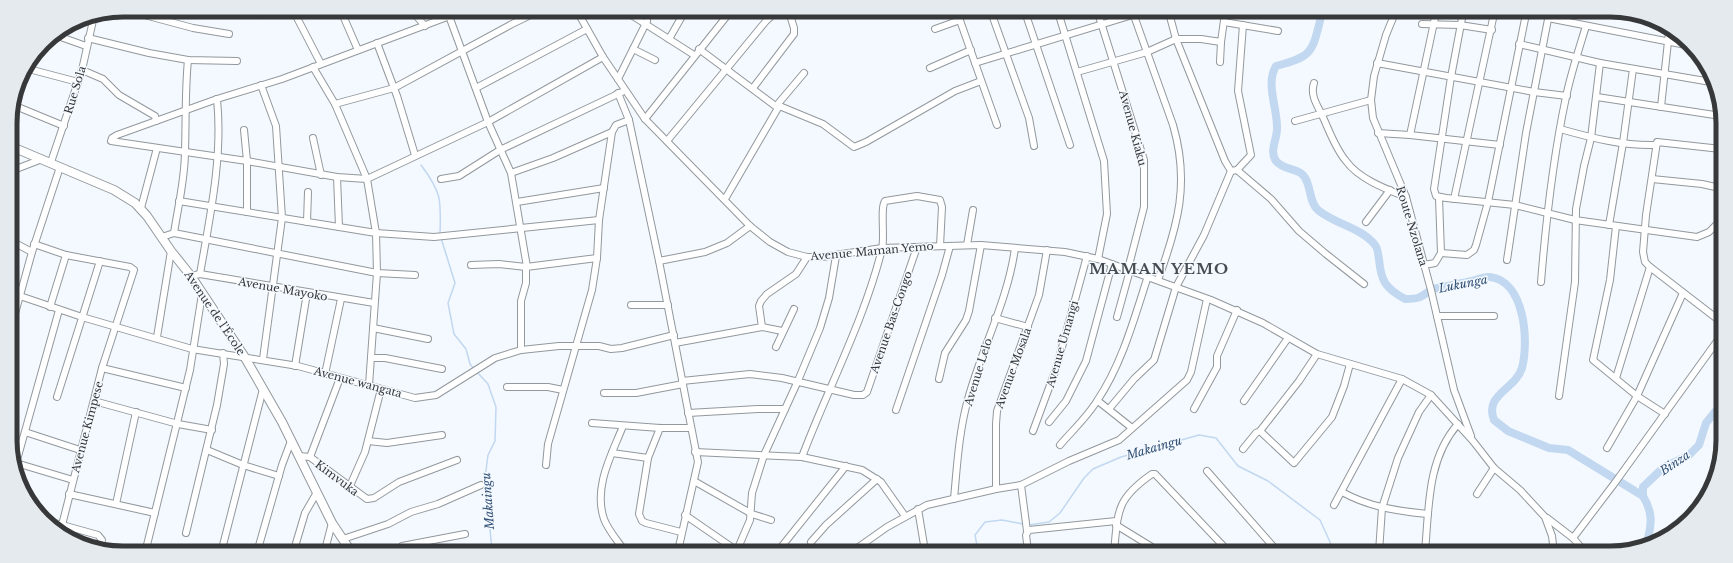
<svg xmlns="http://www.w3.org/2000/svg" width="1733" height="563" font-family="'Libre Baskerville',serif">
	<rect width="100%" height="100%" fill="#f3f9fe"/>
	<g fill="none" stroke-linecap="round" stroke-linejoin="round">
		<!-- stream -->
		<g stroke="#c2d7f0" stroke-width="1.5">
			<path d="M421,165C442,193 441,200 440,234"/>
			<polyline points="441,238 455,283 448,303 454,334 466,349 470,364 474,369"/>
			<polyline points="477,372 488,384 496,407 495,441 488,455 485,478 492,550"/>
			<polyline points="1029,525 1049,522 1060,513 1084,478 1093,469 1121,457 1199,435 1216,438 1238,466 1268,481 1320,520 1330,542 1332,552"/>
			<polyline points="978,551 975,535 985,522 1002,520 1023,524"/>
		</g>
		<!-- river -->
		<g stroke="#c2d7f0" stroke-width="8">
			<path d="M1322,13C1312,51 1315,56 1276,66C1265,84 1278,109 1277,129C1277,139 1269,152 1276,161C1283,170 1297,168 1303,175C1312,185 1308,201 1318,210C1334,224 1361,227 1375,245C1378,248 1378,255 1379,259C1381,281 1385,288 1405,299C1410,299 1416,299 1420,297C1425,295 1428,291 1433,289C1446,286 1459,284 1472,281C1477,280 1484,276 1490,277C1525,281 1529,341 1522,368C1515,390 1484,394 1494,420L1508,431L1549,448L1568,450L1643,496C1653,513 1652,523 1647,542"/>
			<polyline points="1643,496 1643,487 1664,467 1689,455 1699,445 1706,423 1719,407"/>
		</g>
		<!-- minor casing -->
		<g stroke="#92989c" stroke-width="8">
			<g id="minor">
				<polyline points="126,10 193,28 229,34"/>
				<polyline points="248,10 260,15"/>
				<polyline points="293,10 321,64"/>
				<polyline points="341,11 358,50"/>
				<polyline points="412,11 425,26"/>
				<polyline points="463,11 282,79 217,99 117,135 112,138 111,141 247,161 337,177 367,179 488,122 603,57"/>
				<polyline points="577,11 603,57 645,119 750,226 770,242 788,252 807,257 822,257 882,248 981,245 1065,252 1098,259 1211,300 1263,323 1317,354 1402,379 1431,395 1473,441 1494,468 1520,490 1545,517 1552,536 1554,553"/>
				<polyline points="625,11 694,55"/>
				<polyline points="957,12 997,125"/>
				<polyline points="991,12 1029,118 1034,146"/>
				<polyline points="1025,12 1070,145"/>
				<polyline points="1058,12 1104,161 1107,214 1098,259"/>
				<polyline points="1098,13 1144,160 1144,207 1128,269"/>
				<path d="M1133,13L1173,125C1190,183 1178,225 1158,280"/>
				<polyline points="1169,13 1176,39 1225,161 1231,171"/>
				<polyline points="1395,13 1386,35 1374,76 1371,100 1373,118 1406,197 1431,290 1454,390 1471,436"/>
				<polyline points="1463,13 1451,77 1434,189 1436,196 1446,198 1515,205 1575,220 1697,237 1709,232 1720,221"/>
				<polyline points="449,16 488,122 511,173 527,267"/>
				<polyline points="1548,18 1691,46"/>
				<polyline points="1224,22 1278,31"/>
				<polyline points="1422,24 1460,25 1492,30"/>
				<polyline points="935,29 960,20"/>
				<polyline points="55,35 86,46"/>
				<polyline points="88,38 149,53 188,60 237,61"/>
				<polyline points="669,39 685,11"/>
				<polyline points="377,43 397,96 415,155"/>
				<polyline points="1519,44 1600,63 1711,82"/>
				<polyline points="633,49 655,60"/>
				<polyline points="699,49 778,108 725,199"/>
				<polyline points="1220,62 1221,42 1225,13"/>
				<polyline points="975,63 1139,13"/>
				<polyline points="1377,63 1534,92 1567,96"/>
				<polyline points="313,67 335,104 367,179 376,233 377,273 369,385"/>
				<polyline points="25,68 78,82"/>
				<polyline points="930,68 971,50"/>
				<polyline points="82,70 103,79 119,95 155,116 156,121"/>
				<polyline points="1077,72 1147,52 1176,39 1201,39 1221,42"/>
				<polyline points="804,73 777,105 823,124 854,147 866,142 955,91 981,81"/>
				<polyline points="618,79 647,21"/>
				<path d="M1314,83C1310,95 1317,105 1322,115C1329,130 1335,148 1346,161C1359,179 1386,189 1406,197"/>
				<polyline points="261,85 276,126 282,218 263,359"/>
				<polyline points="476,88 587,29"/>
				<polyline points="753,88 794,34 794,28 789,12"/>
				<polyline points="1597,97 1721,116"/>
				<polyline points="335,104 394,88 512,24 539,11"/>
				<polyline points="13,105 64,126"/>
				<polyline points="1661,107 1669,32"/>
				<polyline points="645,119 730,12"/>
				<polyline points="629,120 659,261 698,462 678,551"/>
				<polyline points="1295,121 1371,100"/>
				<path d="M1560,129C1592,138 1623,146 1656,145"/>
				<polyline points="244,130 247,161 247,212"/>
				<polyline points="1378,133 1410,135 1500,145"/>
				<polyline points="1410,135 1436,13"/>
				<polyline points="313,138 321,175"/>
				<polyline points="667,141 766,21 776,12"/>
				<polyline points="51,162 82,70 94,16"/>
				<polyline points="1237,170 1251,155 1238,91 1243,25"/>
				<polyline points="11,171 42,159"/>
				<polyline points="1231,171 1237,170 1271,199 1299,231 1326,254 1364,284"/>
				<polyline points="511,173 553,158 612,132"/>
				<polyline points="337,177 339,227"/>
				<polyline points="441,179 459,176 500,150 622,92"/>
				<polyline points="1652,179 1702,184 1720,188"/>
				<polyline points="1454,199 1494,14"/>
				<polyline points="179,201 376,233 434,237 599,220"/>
				<polyline points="517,202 604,188"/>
				<polyline points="141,208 157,148"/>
				<polyline points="307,222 308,192"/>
				<polyline points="1366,222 1390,190"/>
				<polyline points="1609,225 1623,143 1633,69"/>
				<polyline points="1616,226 1610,280 1593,360 1637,396 1665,414"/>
				<polyline points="174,233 377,273 415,275"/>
				<path d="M162,237L174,233C178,207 185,179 185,151C186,121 185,90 188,60"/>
				<polyline points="11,241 32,252"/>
				<polyline points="34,244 66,255 130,267 134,270 102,368 61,529"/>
				<polyline points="967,245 973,210"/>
				<polyline points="1441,253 1467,255 1474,250 1476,245 1488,202 1526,14"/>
				<polyline points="1507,260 1526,133 1549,14"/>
				<polyline points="659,261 705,252 727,243 750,226"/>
				<polyline points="471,265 499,264 526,267"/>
				<polyline points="1424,265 1435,263 1441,253 1439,198"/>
				<path d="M200,274C210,216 223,157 217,99"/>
				<polyline points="191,276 200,274 374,303"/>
				<path d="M1541,282C1546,220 1553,158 1566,97C1571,73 1579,49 1586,26"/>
				<polyline points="20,296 82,317 192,349 298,366 415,398 436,395 495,358 521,350 559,346 599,346 611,349 622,348 674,335"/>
				<polyline points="631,305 668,305"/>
				<polyline points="50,307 66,255"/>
				<polyline points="1437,316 1494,316"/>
				<polyline points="1117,317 1130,270"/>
				<polyline points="995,318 1028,327"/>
				<polyline points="1720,321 1650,267 1645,262 1643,252 1646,215 1657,142 1721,149"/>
				<polyline points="762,327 759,306 761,301 767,294 796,274 807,257"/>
				<polyline points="11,328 32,252 60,167"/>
				<polyline points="373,328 428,339"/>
				<polyline points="157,337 171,251"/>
				<polyline points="675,343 762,327 782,331"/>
				<polyline points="776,347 794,309"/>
				<polyline points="521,350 521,301 526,283 526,267 597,258"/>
				<polyline points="371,358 385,358 442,369"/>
				<polyline points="295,366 307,293"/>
				<polyline points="102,368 186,388"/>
				<polyline points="325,374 341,299"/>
				<polyline points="1616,378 1650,267"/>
				<polyline points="939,379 945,353 966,320 969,311 981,245"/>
				<polyline points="682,381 750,374 782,378 854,395 863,395 867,392 917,247"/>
				<polyline points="507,387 548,387 563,390"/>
				<polyline points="604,393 636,393 683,384"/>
				<polyline points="1559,396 1575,282 1576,209 1584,166 1591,138 1600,63"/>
				<polyline points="57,397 100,261"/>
				<polyline points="94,401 178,424 212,430"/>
				<polyline points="1098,401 1132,428"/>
				<polyline points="1244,401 1288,338"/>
				<polyline points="1109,409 1134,379 1154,360 1176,287 1204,235 1231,171"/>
				<polyline points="1194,409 1217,367 1217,356 1237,310"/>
				<polyline points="896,410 942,275 950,246"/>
				<polyline points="688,413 758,409 785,409"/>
				<polyline points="1049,422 1066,401 1086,361 1112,264"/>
				<polyline points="592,423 660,428 691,428"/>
				<path d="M623,426C612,454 593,487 604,519C608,530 617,540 624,550"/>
				<polyline points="660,428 648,458 639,514 642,521 646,523 681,532"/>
				<polyline points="1033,431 1056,369 1087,256"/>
				<polyline points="1260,431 1299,381 1317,354"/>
				<polyline points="25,432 80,450"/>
				<polyline points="368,441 387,443 442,435"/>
				<path d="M1060,445C1072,431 1087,417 1097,401C1122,364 1134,319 1148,276"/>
				<polyline points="1607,448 1637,396 1683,293"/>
				<polyline points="1243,449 1256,433 1260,431 1294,463 1332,417 1344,386 1350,364"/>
				<polyline points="207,450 243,465 279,476"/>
				<polyline points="695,452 802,457 862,470 881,482 905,516"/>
				<polyline points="612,453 648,458"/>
				<polyline points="299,456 310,457 367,499 374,498 399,482 457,460"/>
				<polyline points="310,457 340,378"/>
				<path d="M802,457C828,388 864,321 882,249C885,237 880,208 885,201L917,196L940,200L942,207L940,246"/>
				<polyline points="16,463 73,480"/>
				<polyline points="546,465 548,444 592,290 597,258 599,220 612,132 616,125 629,120 618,93"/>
				<polyline points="15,467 59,310"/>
				<polyline points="1207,471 1278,552"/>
				<polyline points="694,481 752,514 771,520"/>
				<polyline points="1021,485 1027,531"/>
				<polyline points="349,488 365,452 381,389"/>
				<polyline points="996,489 996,424 997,411 1039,295 1047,250"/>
				<path d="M1342,492C1369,507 1397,511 1428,514"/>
				<polyline points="69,494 155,513"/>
				<polyline points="1477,494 1494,468"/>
				<path d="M954,499C957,466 959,431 968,399C982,348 1008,300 1015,248"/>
				<polyline points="116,504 136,412"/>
				<polyline points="1334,505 1402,379"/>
				<polyline points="918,509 925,551"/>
				<polyline points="685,515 733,548 738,548 750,520 752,493 764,455 797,383 820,328 829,298 836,256"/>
				<polyline points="1547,518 1573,538 1586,553"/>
				<polyline points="48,521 98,535 102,540 100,549"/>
				<polyline points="1116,525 1160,552"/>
				<polyline points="186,533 217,405 224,364 223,353"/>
				<polyline points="1573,538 1614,484 1720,337"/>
				<polyline points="343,539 388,524 411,512 438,504 481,485"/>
				<polyline points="811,542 826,525 877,479"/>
				<polyline points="146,549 190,370 202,294"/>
				<polyline points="222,549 263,389"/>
				<polyline points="258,549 282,465 291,441"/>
				<polyline points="294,550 305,513 316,494"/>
				<polyline points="325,550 332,523"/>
				<polyline points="400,550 402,546 465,534"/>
				<polyline points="778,551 846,466"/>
				<polyline points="853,551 887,527 927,505 996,489 1021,485 1069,461 1119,440 1187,380 1191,372 1207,299"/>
				<polyline points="1028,551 1026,535 1029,530 1116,521"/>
				<path d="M1114,552C1118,511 1116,499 1152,474H1155L1229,552"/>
				<polyline points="1379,552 1382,508 1398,458 1419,412 1431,395"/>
				<path d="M1425,552C1429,508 1427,459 1458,424"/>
				<polyline points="1539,553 1553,551 1567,553"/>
			</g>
		</g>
		<!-- major casing -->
		<g stroke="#92989c" stroke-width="10">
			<polyline id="major" points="10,146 114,190 135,203 147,216 171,251 191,276 244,356 282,422 332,523 350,550"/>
		</g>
		<!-- minor -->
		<use href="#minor" stroke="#fff" stroke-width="6"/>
		<!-- major -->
		<use href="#major" stroke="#fff" stroke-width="8"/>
	</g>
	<g text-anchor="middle" stroke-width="3" stroke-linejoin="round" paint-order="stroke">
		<!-- street labels -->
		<g font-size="11" fill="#36383a" stroke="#f3f9fe">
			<text transform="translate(75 90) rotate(-73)" y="4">Rue Sola</text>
			<text transform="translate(1133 128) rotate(75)" y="4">Avenue Kiaku</text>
			<text transform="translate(1412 226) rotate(73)" y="4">Route Nzolana</text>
			<text transform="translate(872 251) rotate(-5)" y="4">Avenue Maman Yemo</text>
			<text transform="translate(283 289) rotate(10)" y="4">Avenue Mayoko</text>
			<text transform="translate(215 313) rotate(56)" y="4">Avenue de l'École</text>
			<text transform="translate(891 322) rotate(-71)" y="4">Avenue Bas-Congo</text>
			<text transform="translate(1062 344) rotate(-74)" y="4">Avenue Umangi</text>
			<text transform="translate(1013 368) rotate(-70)" y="4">Avenue Mosala</text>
			<text transform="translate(978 372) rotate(-73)" y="4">Avenue Lelo</text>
			<text transform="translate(358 382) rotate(15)" y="4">Avenue wangata</text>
			<text transform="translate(87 427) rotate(-75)" y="4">Avenue Kimpese</text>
			<text transform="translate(337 478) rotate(37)" y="4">Kimvuka</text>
		</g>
		<!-- water labels -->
		<g font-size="12" font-style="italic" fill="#335176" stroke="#f3f9fe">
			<text transform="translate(1463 284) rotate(-11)" y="4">Lukunga</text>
			<text transform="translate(1154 448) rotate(-16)" y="4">Makaingu</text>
			<text transform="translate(1675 463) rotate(-34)" y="4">Binza</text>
			<text transform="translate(488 501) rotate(-94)" y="4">Makaingu</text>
		</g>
		<!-- district labels -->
		<g font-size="15" font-weight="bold" letter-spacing="1" fill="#474c50" stroke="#f3f9fe">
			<text x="1159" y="274">MAMAN YEMO</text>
		</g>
	</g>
	<!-- crop -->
	<path d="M0 0H1733V563H0ZM123 17H1610A106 106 0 0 1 1716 123V440A106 106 0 0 1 1610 546H123A106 106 0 0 1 17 440V123A106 106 0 0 1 123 17Z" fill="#e4eaee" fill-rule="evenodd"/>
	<path fill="none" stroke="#36383a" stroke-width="5" d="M123 17H1610A106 106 0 0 1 1716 123V440A106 106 0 0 1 1610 546H123A106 106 0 0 1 17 440V123A106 106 0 0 1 123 17Z"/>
</svg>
